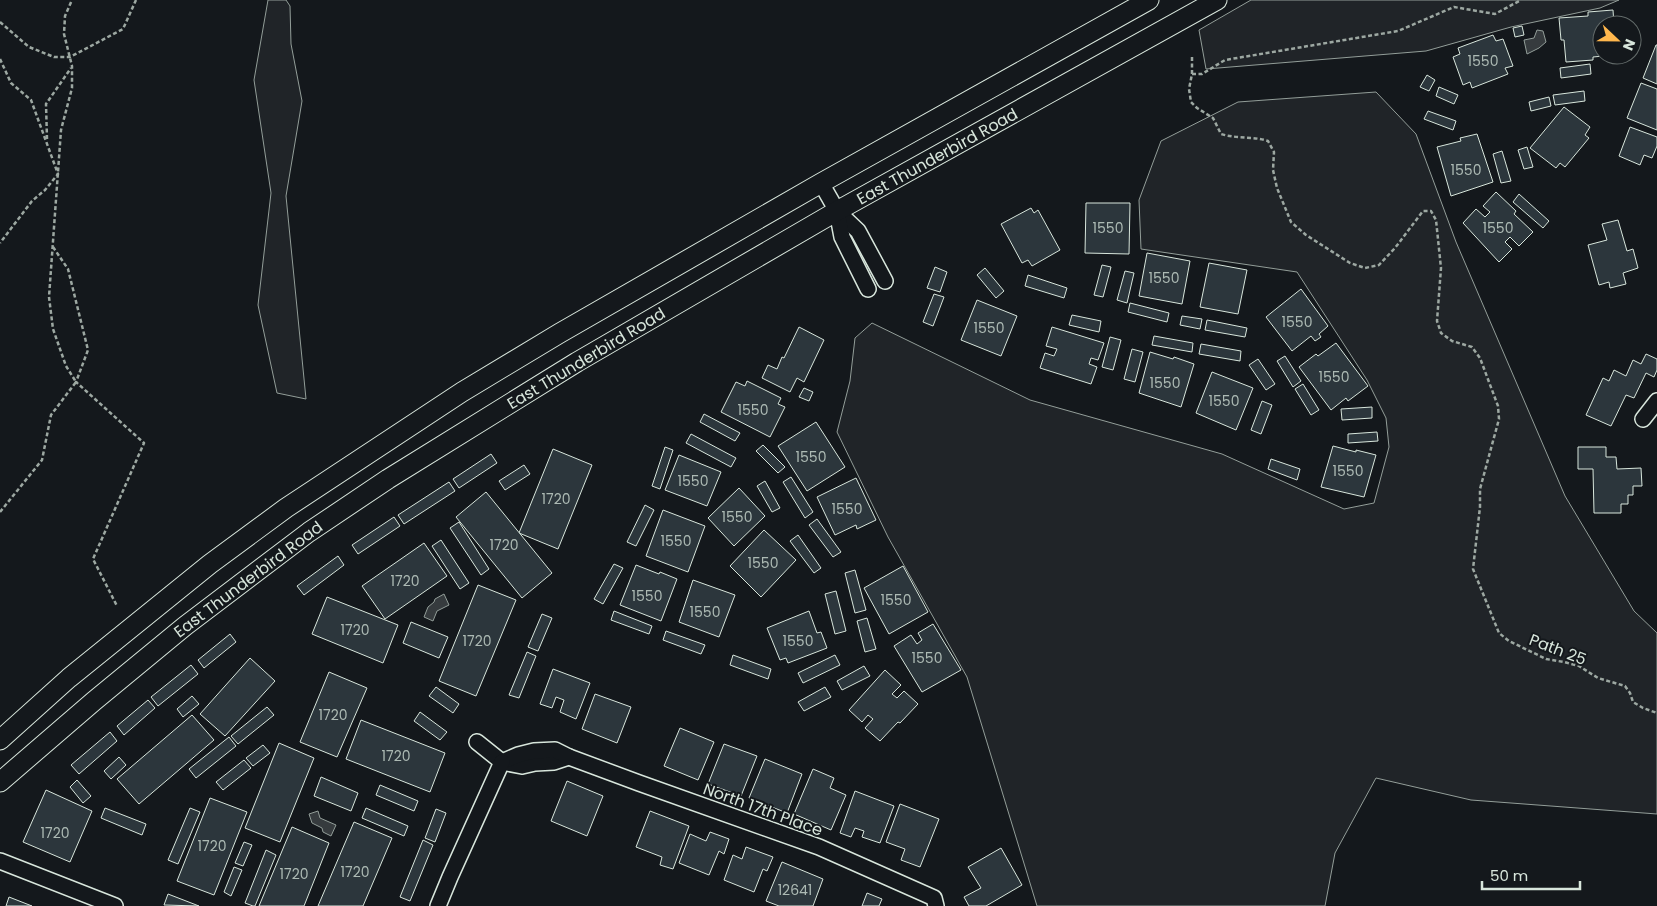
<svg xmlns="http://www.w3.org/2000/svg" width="1657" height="906" font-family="Poppins,sans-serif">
	<rect width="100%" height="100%" fill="#14181c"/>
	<!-- green -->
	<g fill="#202428" stroke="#939e99">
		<polygon points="268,0 286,0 290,6 291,44 302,101 286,196 306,399 277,393 258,305 271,193 254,80"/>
		<polygon points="1251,0 1619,0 1600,8 1511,27 1426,51 1206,69 1199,30"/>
		<polygon points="1376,92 1416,134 1456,242 1565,496 1634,611 1657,633 1657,814 1471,800 1376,778 1335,853 1325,906 1037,906 967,677 888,537 837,432 850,381 855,338 872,323 1030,400 1222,454 1344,509 1374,503 1389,447 1386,418 1367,380 1297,272 1141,249 1139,200 1161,141 1238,102"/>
	</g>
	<!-- water -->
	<g fill="#363b3e" stroke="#939e99">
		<polygon points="1537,30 1543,31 1546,42 1539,48 1527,54 1524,40 1534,38"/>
		<polygon points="444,594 449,605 437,611 433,621 424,617 428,607 434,602 435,599"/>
		<polygon points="318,811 320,818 336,825 331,836 323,832 322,828 312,823 309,814"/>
	</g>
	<!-- building -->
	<g fill="#2c363c" stroke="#d8e6dc">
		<polygon points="1613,10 1614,25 1602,25 1602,55 1614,55 1593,57 1593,60 1566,62 1564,40 1561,40 1559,18 1588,16 1588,12"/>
		<polygon points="1522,26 1524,35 1515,37 1513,28"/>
		<polygon points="1493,35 1496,41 1503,39 1513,66 1505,68 1508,74 1472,88 1470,82 1463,85 1453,57 1460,54 1458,48"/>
		<polygon points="1656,45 1657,45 1657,84 1643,78"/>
		<polygon points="1590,64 1591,74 1561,78 1560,68"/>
		<polygon points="1427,75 1435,80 1429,91 1420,87"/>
		<polygon points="1641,83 1657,89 1657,130 1627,118"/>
		<polygon points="1439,87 1458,95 1454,104 1436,96"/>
		<polygon points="1584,91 1585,101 1555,105 1553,95"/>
		<polygon points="1549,97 1551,106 1531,111 1529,102"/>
		<polygon points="1564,107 1590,127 1585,135 1589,138 1565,167 1560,163 1556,168 1530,148"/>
		<polygon points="1428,111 1456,121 1453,130 1424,119"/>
		<polygon points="1630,127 1657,137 1657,146 1652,158 1644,155 1640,165 1619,156"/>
		<polygon points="1477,134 1493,182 1451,196 1437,147 1461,141 1460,138"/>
		<polygon points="1527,147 1533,167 1524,169 1518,150"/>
		<polygon points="1502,151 1511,181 1501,183 1493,154"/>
		<polygon points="1496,192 1516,211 1514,214 1533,232 1519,246 1510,237 1505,242 1512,249 1499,262 1463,223 1476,209 1485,217 1490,212 1483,206"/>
		<polygon points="1519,194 1549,221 1543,228 1513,202"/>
		<polygon points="1086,203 1130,203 1129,254 1085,253"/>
		<polygon points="1031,208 1034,213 1038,210 1060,250 1032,266 1028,260 1022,263 1001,224"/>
		<polygon points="1618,220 1627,251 1633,249 1638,268 1623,273 1626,284 1610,288 1609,282 1599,285 1588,245 1607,240 1602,224"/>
		<polygon points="1147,253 1190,261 1182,304 1139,296"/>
		<polygon points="1209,263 1247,270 1238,314 1200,307"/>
		<polygon points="1102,265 1111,267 1103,297 1094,295"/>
		<polygon points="935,267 947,272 940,292 927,288"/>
		<polygon points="985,268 1004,291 996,298 977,275"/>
		<polygon points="1125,271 1134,273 1127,303 1117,300"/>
		<polygon points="1028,275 1067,288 1064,298 1025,286"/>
		<polygon points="1301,289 1328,326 1319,334 1321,337 1315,341 1311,336 1292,351 1266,317"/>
		<polygon points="934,294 944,297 933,326 923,322"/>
		<polygon points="977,300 1017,316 1001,356 961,340"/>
		<polygon points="1130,303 1169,313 1167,322 1128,312"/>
		<polygon points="1072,315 1101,321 1099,332 1069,325"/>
		<polygon points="1182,316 1202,319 1200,329 1180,325"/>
		<polygon points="1207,320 1247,328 1245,337 1205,330"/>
		<polygon points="799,327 824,340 804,382 797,378 790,392 762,378 768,365 777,369 782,357 784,358"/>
		<polygon points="1052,327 1104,343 1098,360 1091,358 1089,364 1097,367 1091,384 1040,368 1045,353 1054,356 1057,349 1046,346"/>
		<polygon points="1154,336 1193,343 1192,352 1152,345"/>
		<polygon points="1110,337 1121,340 1113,370 1102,367"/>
		<polygon points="1336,343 1368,386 1348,401 1346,398 1331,410 1299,367 1316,354 1318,356"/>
		<polygon points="1201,344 1241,351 1240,361 1199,354"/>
		<polygon points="1132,349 1143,352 1135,382 1124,379"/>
		<polygon points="1150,352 1173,359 1174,357 1194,364 1181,407 1139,393"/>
		<polygon points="1646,354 1657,359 1657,370 1654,377 1646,373 1634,398 1626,395 1611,426 1586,415 1603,378 1609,381 1614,370 1626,376 1633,360 1641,364"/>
		<polygon points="1285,356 1301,381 1293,387 1277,361"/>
		<polygon points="1258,359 1275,384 1266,390 1249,365"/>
		<polygon points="1212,372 1253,388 1236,430 1196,413"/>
		<polygon points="747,381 781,398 778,404 785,407 770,437 721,412 736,382 745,386"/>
		<polygon points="1303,384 1319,410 1311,415 1295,389"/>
		<polygon points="804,388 813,392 809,401 799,397"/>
		<polygon points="1262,401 1272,405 1261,434 1251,430"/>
		<polygon points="1372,407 1372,418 1342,420 1341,409"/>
		<polygon points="704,414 740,433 735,441 700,422"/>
		<polygon points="816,422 845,467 807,491 778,446"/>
		<polygon points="1377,432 1378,441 1348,443 1348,434"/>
		<polygon points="691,434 736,458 731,467 686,443"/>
		<polygon points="763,445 785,467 778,473 756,451"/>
		<polygon points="1333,446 1356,452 1356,450 1376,455 1364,497 1321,487"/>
		<polygon points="665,447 673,450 660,489 652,486"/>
		<polygon points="1578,447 1606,447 1606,457 1616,457 1617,469 1641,468 1642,486 1633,486 1633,495 1628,495 1628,504 1621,504 1621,513 1594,513 1593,469 1578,469"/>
		<polygon points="553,449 592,465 558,549 519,533"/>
		<polygon points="491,454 497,463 459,488 453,479"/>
		<polygon points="679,455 721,472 707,506 665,490"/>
		<polygon points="1271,459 1300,469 1297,480 1268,469"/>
		<polygon points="524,465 530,474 505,490 499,481"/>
		<polygon points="791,477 813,512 805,518 783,482"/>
		<polygon points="856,478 876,520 857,529 856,525 835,535 817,497"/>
		<polygon points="765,481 780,508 772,512 757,486"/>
		<polygon points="449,482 455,491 404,524 398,515"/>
		<polygon points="739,488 765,516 734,546 708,518"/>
		<polygon points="486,492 552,573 522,598 456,517"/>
		<polygon points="645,505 654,510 636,546 627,542"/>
		<polygon points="663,510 705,526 688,572 646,556"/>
		<polygon points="394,517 400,526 358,554 352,545"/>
		<polygon points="817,519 841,552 833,557 809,525"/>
		<polygon points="459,522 489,569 481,575 450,528"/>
		<polygon points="764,530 796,560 761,597 730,566"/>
		<polygon points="798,535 821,568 814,573 790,541"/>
		<polygon points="441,540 469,583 460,589 432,546"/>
		<polygon points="424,543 447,576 385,619 362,586"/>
		<polygon points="338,556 344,565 304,595 297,586"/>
		<polygon points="614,564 623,568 603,604 594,599"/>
		<polygon points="636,565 659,574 660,572 677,579 661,621 620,605"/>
		<polygon points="903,566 928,612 889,634 864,588"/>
		<polygon points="855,570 866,610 855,613 845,573"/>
		<polygon points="693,580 735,595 719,637 679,622"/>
		<polygon points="478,585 516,600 476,696 439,681"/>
		<polygon points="836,591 846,631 835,634 825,594"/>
		<polygon points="327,597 398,625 383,663 312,634"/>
		<polygon points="614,611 652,626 649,634 611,620"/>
		<polygon points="809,611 817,633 821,632 827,648 788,663 786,658 780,660 767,628"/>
		<polygon points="542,614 552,618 538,651 528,647"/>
		<polygon points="867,618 876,649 865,652 857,621"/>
		<polygon points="411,622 448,637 439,658 403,643"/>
		<polygon points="933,624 961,670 922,692 894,646 911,635 917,644 922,640 918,633"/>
		<polygon points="666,631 705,645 701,654 663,640"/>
		<polygon points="230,634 236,642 204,668 198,660"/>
		<polygon points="527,652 536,656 519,698 509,695"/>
		<polygon points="733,655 771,669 768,679 730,665"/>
		<polygon points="835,655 840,665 803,683 798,673"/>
		<polygon points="250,658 275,681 225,736 200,714"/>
		<polygon points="191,665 198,674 158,706 151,697"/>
		<polygon points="864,666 870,676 842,690 837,681"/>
		<polygon points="553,669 590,683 576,719 560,712 564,700 556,697 552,708 540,704"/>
		<polygon points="885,670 901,685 892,694 897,698 904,691 918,704 900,723 898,722 880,741 865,728 873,719 868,715 862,722 849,710"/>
		<polygon points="329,672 367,688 337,757 300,742"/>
		<polygon points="436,687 459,704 453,713 429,696"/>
		<polygon points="825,687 831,697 804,711 798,702"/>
		<polygon points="595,694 631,707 617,743 582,729"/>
		<polygon points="192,696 199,704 183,717 177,709"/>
		<polygon points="148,700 155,708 124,735 117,726"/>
		<polygon points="267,707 274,715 238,744 231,736"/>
		<polygon points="420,712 447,732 440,740 414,721"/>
		<polygon points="192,715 214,740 139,804 117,779"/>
		<polygon points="361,720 445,753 430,792 346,759"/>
		<polygon points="680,728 714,742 698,780 664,766"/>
		<polygon points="110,732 117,741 79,774 71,765"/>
		<polygon points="229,737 236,746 196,778 189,769"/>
		<polygon points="279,743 314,758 280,842 245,828"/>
		<polygon points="724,744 757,756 741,796 708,784"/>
		<polygon points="263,745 270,753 253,766 246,758"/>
		<polygon points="119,757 126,765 111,779 104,771"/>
		<polygon points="765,759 802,774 787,813 749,798"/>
		<polygon points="244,760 251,768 223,790 216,782"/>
		<polygon points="813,769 834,778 830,788 846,795 831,830 794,814"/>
		<polygon points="321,777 358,793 351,811 314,796"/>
		<polygon points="77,780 91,796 83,803 70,787"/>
		<polygon points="567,781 603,796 587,836 551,821"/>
		<polygon points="380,785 418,801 414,811 376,795"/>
		<polygon points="46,790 92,811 70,862 23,842"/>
		<polygon points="855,791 894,806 880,843 862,837 864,831 855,828 851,837 840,833"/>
		<polygon points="210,798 247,812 214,895 177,881"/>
		<polygon points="900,804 939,819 920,867 901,860 905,849 886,842"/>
		<polygon points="105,808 146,824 142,835 101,818"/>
		<polygon points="190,808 200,812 178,864 168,860"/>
		<polygon points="366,808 408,826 404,836 362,818"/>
		<polygon points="436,809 446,813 435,842 425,838"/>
		<polygon points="650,811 689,826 673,869 660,865 662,857 636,847"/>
		<polygon points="354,822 392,838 363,906 318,906"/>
		<polygon points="292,827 329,843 304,906 259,906"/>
		<polygon points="710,832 729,839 724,854 719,851 709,875 679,863 690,834 706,841"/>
		<polygon points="423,840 433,845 410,901 400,897"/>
		<polygon points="244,842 252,845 243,866 235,863"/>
		<polygon points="746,847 773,857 767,871 763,869 754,892 724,880 733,855 742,859"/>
		<polygon points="1001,848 1022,885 986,906 969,906 964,897 981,888 968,867"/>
		<polygon points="266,850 276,855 255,906 253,906 245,903"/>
		<polygon points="782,862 823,879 813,906 779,906 766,901"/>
		<polygon points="234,867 242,870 231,896 224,892"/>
		<polygon points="867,893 882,899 879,906 862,906"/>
		<polygon points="168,894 199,906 164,905"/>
		<polygon points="9,897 32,906 6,906"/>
	</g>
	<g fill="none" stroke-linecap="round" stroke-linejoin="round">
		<!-- minor casing -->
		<g stroke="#d8e6dc" stroke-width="18">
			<g id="minor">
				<polyline points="821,183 837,211 858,231 885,281"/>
				<polyline points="837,211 842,237 868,289"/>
				<polyline points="1643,419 1657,401"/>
				<polyline points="477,742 502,762 522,766 535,763 554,762 569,757"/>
				<polyline points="502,762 518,755 534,751 555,750 569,757 639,783 819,847 934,898 936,906"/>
				<polyline points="0,861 115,906"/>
				<polyline points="438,906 450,877 502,762"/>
			</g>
		</g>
		<!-- major casing -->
		<g stroke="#d8e6dc" stroke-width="21">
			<g id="major">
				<polyline points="0,740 69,678 210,564 286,508 462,392 560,333 821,183 1149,0"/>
				<polyline points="0,782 94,701 185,626 309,532 388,479 577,362 837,211 1217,0"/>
			</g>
		</g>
		<!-- path -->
		<g stroke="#9da8a2" stroke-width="2.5" stroke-dasharray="4 2.5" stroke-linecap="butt">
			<polyline points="0,22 29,47 54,57 70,57 123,29 136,0"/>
			<path d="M1192,57V74L1189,89L1191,102L1197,108L1213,118L1221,134C1237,139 1253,136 1268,141L1274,152L1273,170L1277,188L1291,222L1306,235L1350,263L1365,268L1379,265L1395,248L1423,211H1431L1436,220L1441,268L1437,321L1441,333L1452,341L1472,347L1480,358L1498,406L1499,419L1480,489V507L1473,569L1499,633L1509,641L1546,659L1564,662L1579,666L1598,678L1625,686L1630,693L1633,702L1643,708L1657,713"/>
			<polyline points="0,59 11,83 31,100 58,174 45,190 32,201 0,243"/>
			<polyline points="1192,74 1202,74 1225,60 1398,31 1454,7 1495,14 1521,0"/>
			<polyline points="47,139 46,104 71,68"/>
			<polyline points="53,247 68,269 88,350 76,382 144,443 93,559 117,606"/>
			<polyline points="0,512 42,460 51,415 76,382 66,366 53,329 49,297 61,130 72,88 72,66 64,34 65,16 72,0"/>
		</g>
		<!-- minor -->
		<use href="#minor" stroke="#14181c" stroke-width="15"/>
		<!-- major -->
		<use href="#major" stroke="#14181c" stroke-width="19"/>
	</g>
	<g text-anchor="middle" stroke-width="4" stroke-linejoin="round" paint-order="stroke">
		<!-- number labels -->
		<g font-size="14" fill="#adbab4">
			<text x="1483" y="66">1550</text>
			<text x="1466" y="175">1550</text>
			<text x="1108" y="233">1550</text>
			<text x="1498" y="233">1550</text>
			<text x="1164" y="283">1550</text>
			<text x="1297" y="327">1550</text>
			<text x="989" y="333">1550</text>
			<text x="1334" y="382">1550</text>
			<text x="1165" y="388">1550</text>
			<text x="1224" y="406">1550</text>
			<text x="753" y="415">1550</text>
			<text x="811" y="462">1550</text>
			<text x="1348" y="476">1550</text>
			<text x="693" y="486">1550</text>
			<text x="556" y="504">1720</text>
			<text x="847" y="514">1550</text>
			<text x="737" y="522">1550</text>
			<text x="676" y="546">1550</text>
			<text x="504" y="550">1720</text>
			<text x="763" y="568">1550</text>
			<text x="405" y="586">1720</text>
			<text x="647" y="601">1550</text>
			<text x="896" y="605">1550</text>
			<text x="705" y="617">1550</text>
			<text x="355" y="635">1720</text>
			<text x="477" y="646">1720</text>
			<text x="798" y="646">1550</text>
			<text x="927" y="663">1550</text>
			<text x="333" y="720">1720</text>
			<text x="396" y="761">1720</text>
			<text x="55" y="838">1720</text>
			<text x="212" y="851">1720</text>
			<text x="355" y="877">1720</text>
			<text x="294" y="879">1720</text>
			<text x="795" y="895">12641</text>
		</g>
		<!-- street labels -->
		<g font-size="16" fill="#d8e6dc" stroke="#14181c">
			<text transform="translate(937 156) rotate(-29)" y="6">East Thunderbird Road</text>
			<text transform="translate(586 358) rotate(-31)" y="6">East Thunderbird Road</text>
			<text transform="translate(248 579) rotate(-37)" y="6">East Thunderbird Road</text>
			<text transform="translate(1558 649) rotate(21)" y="6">Path 25</text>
			<text transform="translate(763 809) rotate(20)" y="6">North 17th Place</text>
		</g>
	</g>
	<!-- north arrow -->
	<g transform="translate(1617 40) rotate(112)"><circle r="24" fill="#14181c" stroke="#626a69"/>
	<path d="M0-4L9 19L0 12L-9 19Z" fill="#ffb74d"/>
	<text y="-8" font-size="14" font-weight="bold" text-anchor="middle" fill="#d8e6dc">N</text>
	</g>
	<!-- scale -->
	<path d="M1482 881v8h98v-8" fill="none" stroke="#d8e6dc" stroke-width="2.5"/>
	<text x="1490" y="881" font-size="15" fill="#d8e6dc" stroke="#14181c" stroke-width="4" paint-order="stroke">50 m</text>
</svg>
